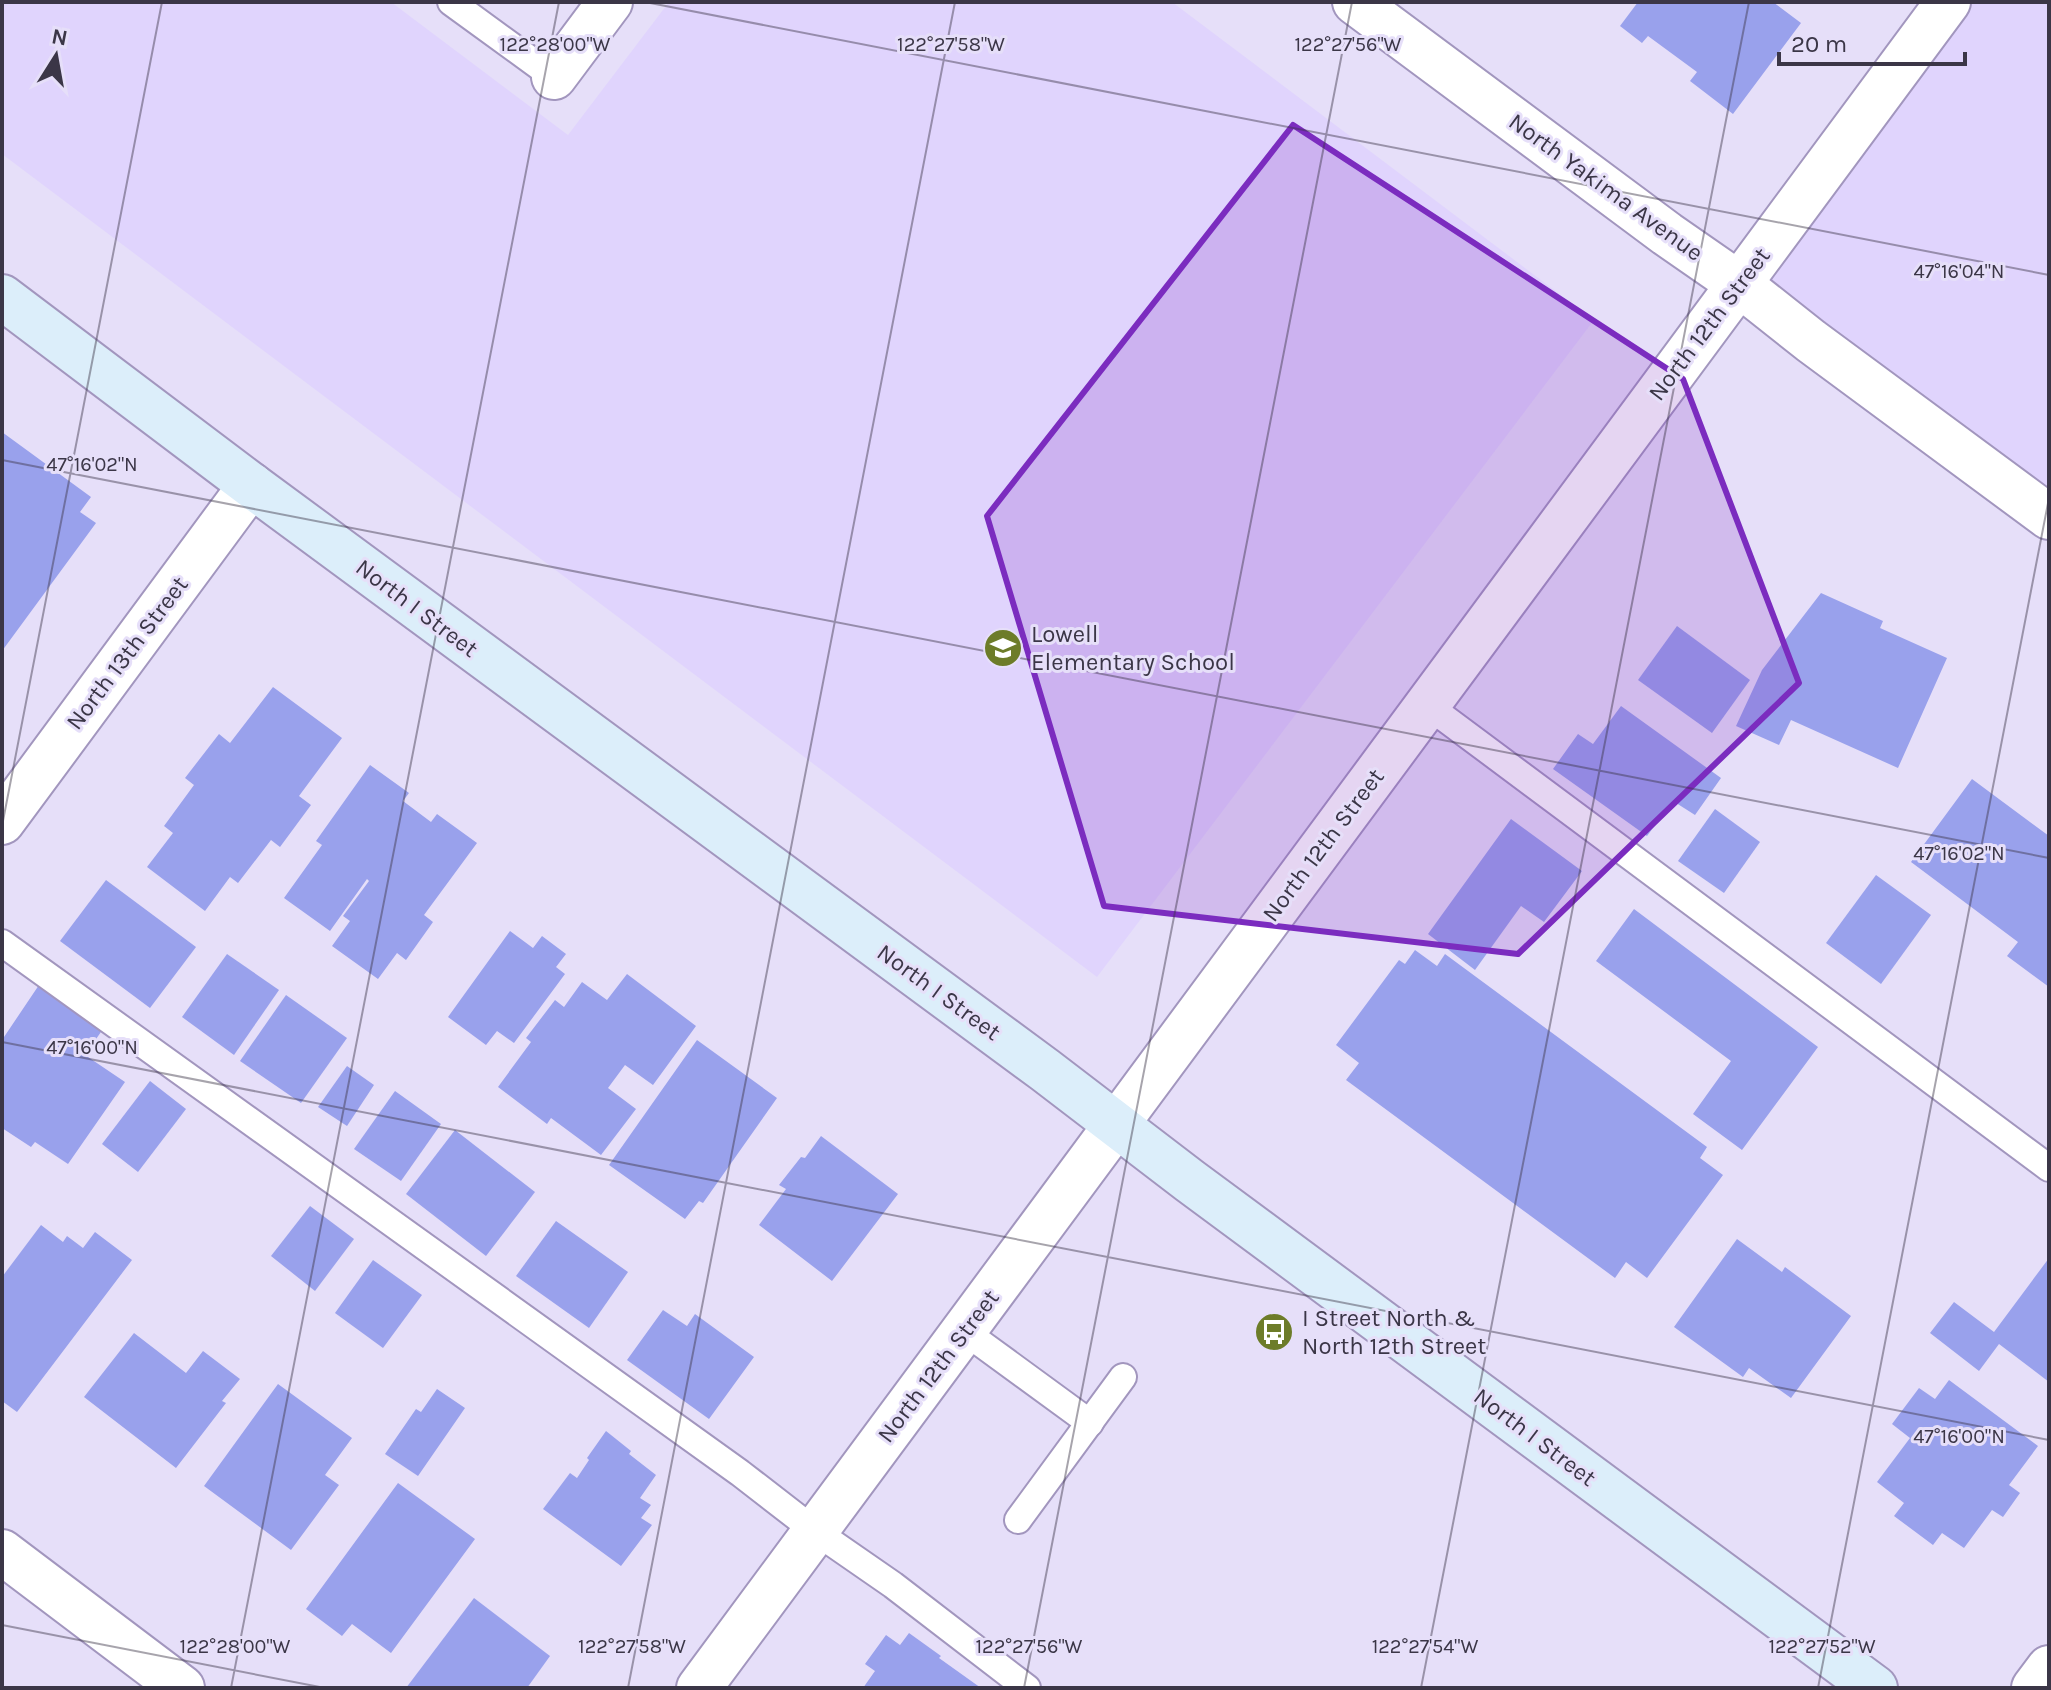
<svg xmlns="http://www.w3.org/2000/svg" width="2051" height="1690" font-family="Karla,sans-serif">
	<rect width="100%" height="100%" fill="#e6dff9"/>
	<!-- built -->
	<g fill="#e0d4fd">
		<polygon points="2,2 391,2 568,135 669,2 1172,2 1594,320 1097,977 2,154"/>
		<polygon points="1948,2 2049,2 2049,517 1739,284"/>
	</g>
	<!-- building -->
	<g fill="#99a1ec">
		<polygon points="1638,2 1773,2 1801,23 1733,114 1690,81 1697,72 1648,36 1642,43 1620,26"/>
		<polygon points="2,432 91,497 80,512 96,523 2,651"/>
		<polygon points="1821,593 1883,621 1880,628 1947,658 1898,768 1791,720 1779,745 1736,726 1762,670"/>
		<polygon points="1677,626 1750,680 1712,733 1638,680"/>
		<polygon points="273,687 342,738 299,796 311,805 280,847 271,840 238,883 230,877 205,911 147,867 173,833 164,826 194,785 185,778 219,734 230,743"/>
		<polygon points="1621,706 1721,778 1695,815 1673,801 1647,836 1553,769 1578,734 1593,744"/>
		<polygon points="370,765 409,793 403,801 431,822 437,814 477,843 424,915 433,922 406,960 397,953 378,979 332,946 350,921 343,916 369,881 367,879 330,931 284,898 322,845 316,841"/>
		<polygon points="1972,779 2049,836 2049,987 2007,956 2018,942 1911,862"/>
		<polygon points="1715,809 1760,842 1724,893 1678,861"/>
		<polygon points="1511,819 1582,871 1544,922 1521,906 1475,970 1428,934"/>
		<polygon points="1876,875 1931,915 1881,984 1826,943"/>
		<polygon points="106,880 196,947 150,1008 60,941"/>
		<polygon points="1634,909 1818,1047 1742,1150 1693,1114 1731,1061 1596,961"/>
		<polygon points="510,931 533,948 542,936 566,954 556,967 565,974 514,1043 497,1031 486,1045 448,1017"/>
		<polygon points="1415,950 1437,966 1445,954 1707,1147 1700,1158 1723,1175 1647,1278 1626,1262 1615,1278 1346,1080 1359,1063 1336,1045 1399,960 1405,964"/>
		<polygon points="227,954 279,990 234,1055 182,1017"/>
		<polygon points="627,974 696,1026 653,1085 625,1065 608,1088 636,1109 601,1155 551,1118 547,1124 498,1087 531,1042 526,1038 555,1000 564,1007 582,982 607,1000"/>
		<polygon points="39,985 103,1029 85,1055 125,1082 68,1164 35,1142 31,1147 2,1128 2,1040"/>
		<polygon points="286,995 347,1038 301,1103 240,1061"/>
		<polygon points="697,1040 777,1098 703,1203 699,1201 685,1219 609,1165"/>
		<polygon points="347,1066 374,1085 347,1126 318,1107"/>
		<polygon points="150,1081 186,1109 138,1172 102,1144"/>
		<polygon points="395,1091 441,1124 401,1181 354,1149"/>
		<polygon points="455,1130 535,1192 486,1256 406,1194"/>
		<polygon points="821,1136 898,1194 832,1281 759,1225 786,1189 779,1185 801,1157 805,1158"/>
		<polygon points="310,1206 354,1239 315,1291 271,1256"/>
		<polygon points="556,1221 628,1272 589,1328 516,1276"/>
		<polygon points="41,1225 63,1242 67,1236 83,1248 95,1232 132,1260 17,1412 2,1401 2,1277"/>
		<polygon points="1737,1239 1782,1272 1785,1267 1851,1316 1791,1398 1749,1368 1743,1377 1674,1327"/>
		<polygon points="2049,1258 2049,1382 1999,1344 1979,1371 1930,1333 1954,1302 1994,1332"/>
		<polygon points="373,1260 422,1295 383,1348 335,1313"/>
		<polygon points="663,1310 687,1326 695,1314 754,1357 709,1419 627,1360"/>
		<polygon points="134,1333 186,1373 203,1351 240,1379 222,1401 226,1403 176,1468 84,1397"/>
		<polygon points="1949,1380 2038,1446 2009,1485 2020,1493 2003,1517 1992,1510 1964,1548 1942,1533 1933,1545 1894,1516 1904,1503 1877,1482 1910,1438 1892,1424 1919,1388 1935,1399"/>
		<polygon points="278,1384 352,1438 325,1475 339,1485 291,1550 204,1486"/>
		<polygon points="437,1389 465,1408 418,1476 385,1454 416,1409 421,1412"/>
		<polygon points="606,1431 631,1451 629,1454 656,1475 640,1498 651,1505 641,1518 652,1525 621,1566 543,1509 570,1473 577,1478 589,1460 587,1458"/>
		<polygon points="398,1483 475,1539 391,1653 352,1624 342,1636 306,1609"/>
		<polygon points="474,1598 550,1656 527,1688 406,1688"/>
		<polygon points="909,1633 941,1656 939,1658 981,1688 863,1688 875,1671 865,1664 886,1635 900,1645"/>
	</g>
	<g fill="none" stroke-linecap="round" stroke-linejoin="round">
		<!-- lane casing -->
		<g stroke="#a296be" stroke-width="30">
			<g id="lane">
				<polyline points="451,2 554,77"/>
				<polyline points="1427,705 2049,1168"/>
				<polyline points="2,943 740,1473 815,1531 893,1585 1027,1688"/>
				<polyline points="964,1331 1090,1423"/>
				<polyline points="1018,1520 1123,1377"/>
			</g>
		</g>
		<!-- street casing -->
		<g stroke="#a296be" stroke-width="48">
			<g id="street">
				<polyline points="1355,2 1667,234 1739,284 1811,341 2049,517"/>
				<polyline points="554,77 610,2"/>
				<polyline points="2,822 251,485"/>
				<polyline points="2,1552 182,1688"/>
				<polyline points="699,1688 1948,2"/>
				<polyline points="2034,1688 2049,1668"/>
			</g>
		</g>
		<!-- secondary casing -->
		<g stroke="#a296be" stroke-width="48">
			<polyline id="secondary" points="2,297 251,485 1045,1070 1190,1181 1875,1688"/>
		</g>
		<!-- lane -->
		<use href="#lane" stroke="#fff" stroke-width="26"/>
		<!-- street -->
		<use href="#street" stroke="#fff" stroke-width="44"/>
		<!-- secondary -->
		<use href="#secondary" stroke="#dceefa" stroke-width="44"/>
	</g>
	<!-- marked area -->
	<path fill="#7b2cbf" fill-opacity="0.2" stroke="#7b2cbf" stroke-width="6" stroke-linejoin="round" d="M1293,125L1683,379L1799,683L1518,954L1104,906L987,516Z"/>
	<!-- ticks -->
	<path fill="none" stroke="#3b3647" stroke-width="2" stroke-opacity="0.45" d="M645,2L2049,275M2,460L2049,858M2,826L162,2M2,1042L2049,1440M2,1625L325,1688M231,1688L559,2M628,1688L955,2M1024,1688L1352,2M1421,1688L1749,2M1818,1688L2049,498"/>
	<!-- icons -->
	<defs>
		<g id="school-disc" transform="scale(2)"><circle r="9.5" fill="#6d7c29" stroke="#e6dff9"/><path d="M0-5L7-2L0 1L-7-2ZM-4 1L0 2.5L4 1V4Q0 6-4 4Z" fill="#fff"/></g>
		<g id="bus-disc" transform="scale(2)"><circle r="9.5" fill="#6d7c29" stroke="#e6dff9"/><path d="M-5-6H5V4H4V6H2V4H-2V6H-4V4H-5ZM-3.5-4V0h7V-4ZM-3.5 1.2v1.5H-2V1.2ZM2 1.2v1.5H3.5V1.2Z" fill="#fff"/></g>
	</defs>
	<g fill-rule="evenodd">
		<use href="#school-disc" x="1003" y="648"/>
		<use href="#bus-disc" x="1274" y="1332"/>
	</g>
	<g text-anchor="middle" stroke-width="6" stroke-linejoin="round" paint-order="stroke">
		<!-- street labels -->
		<g font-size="24" fill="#3b3647" stroke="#e6dff9">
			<text transform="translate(1606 187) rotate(36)" y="8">North Yakima Avenue</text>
			<text transform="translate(1709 324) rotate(-53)" y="8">North 12th Street</text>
			<text transform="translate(417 608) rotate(37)" y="8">North I Street</text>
			<text transform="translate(127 653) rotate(-53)" y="8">North 13th Street</text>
			<text transform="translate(1323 845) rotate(-53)" y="8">North 12th Street</text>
			<text transform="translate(939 992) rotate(36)" y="8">North I Street</text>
			<text transform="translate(938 1366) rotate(-53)" y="8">North 12th Street</text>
			<text transform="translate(1535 1437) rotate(37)" y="8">North I Street</text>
		</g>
		<!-- poi labels -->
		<g font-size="24" fill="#3b3647" stroke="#e6dff9" text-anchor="start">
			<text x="1031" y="642">Lowell<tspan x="1031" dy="28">Elementary School</tspan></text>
			<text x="1302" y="1326">I Street North &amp;<tspan x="1302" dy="28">North 12th Street</tspan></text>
		</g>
	</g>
	<g font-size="20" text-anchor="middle" fill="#3b3647" stroke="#e6dff9" stroke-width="6" stroke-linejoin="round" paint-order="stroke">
		<text x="555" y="51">122°28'00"W</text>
		<text x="951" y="51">122°27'58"W</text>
		<text x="1348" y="51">122°27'56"W</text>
		<text x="1959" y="278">47°16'04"N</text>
		<text x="92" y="471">47°16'02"N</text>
		<text x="1959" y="860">47°16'02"N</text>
		<text x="92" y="1054">47°16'00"N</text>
		<text x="1959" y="1443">47°16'00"N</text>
		<text x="235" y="1653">122°28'00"W</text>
		<text x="632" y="1653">122°27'58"W</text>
		<text x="1029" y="1653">122°27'56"W</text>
		<text x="1425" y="1653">122°27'54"W</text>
		<text x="1822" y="1653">122°27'52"W</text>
	</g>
	<!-- border -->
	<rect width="2051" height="1690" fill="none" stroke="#3b3647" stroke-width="8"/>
	<!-- north arrow -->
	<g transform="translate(56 56) rotate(11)" stroke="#e6dff9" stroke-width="6" paint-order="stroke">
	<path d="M0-6L14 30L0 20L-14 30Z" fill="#3b3647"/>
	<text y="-12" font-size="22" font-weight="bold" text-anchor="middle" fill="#3b3647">N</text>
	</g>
	<!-- scale -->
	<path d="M1779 52v12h186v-12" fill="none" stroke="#3b3647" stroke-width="4"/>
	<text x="1791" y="52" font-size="24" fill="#3b3647" stroke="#e6dff9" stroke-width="6" paint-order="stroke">20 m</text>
</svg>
